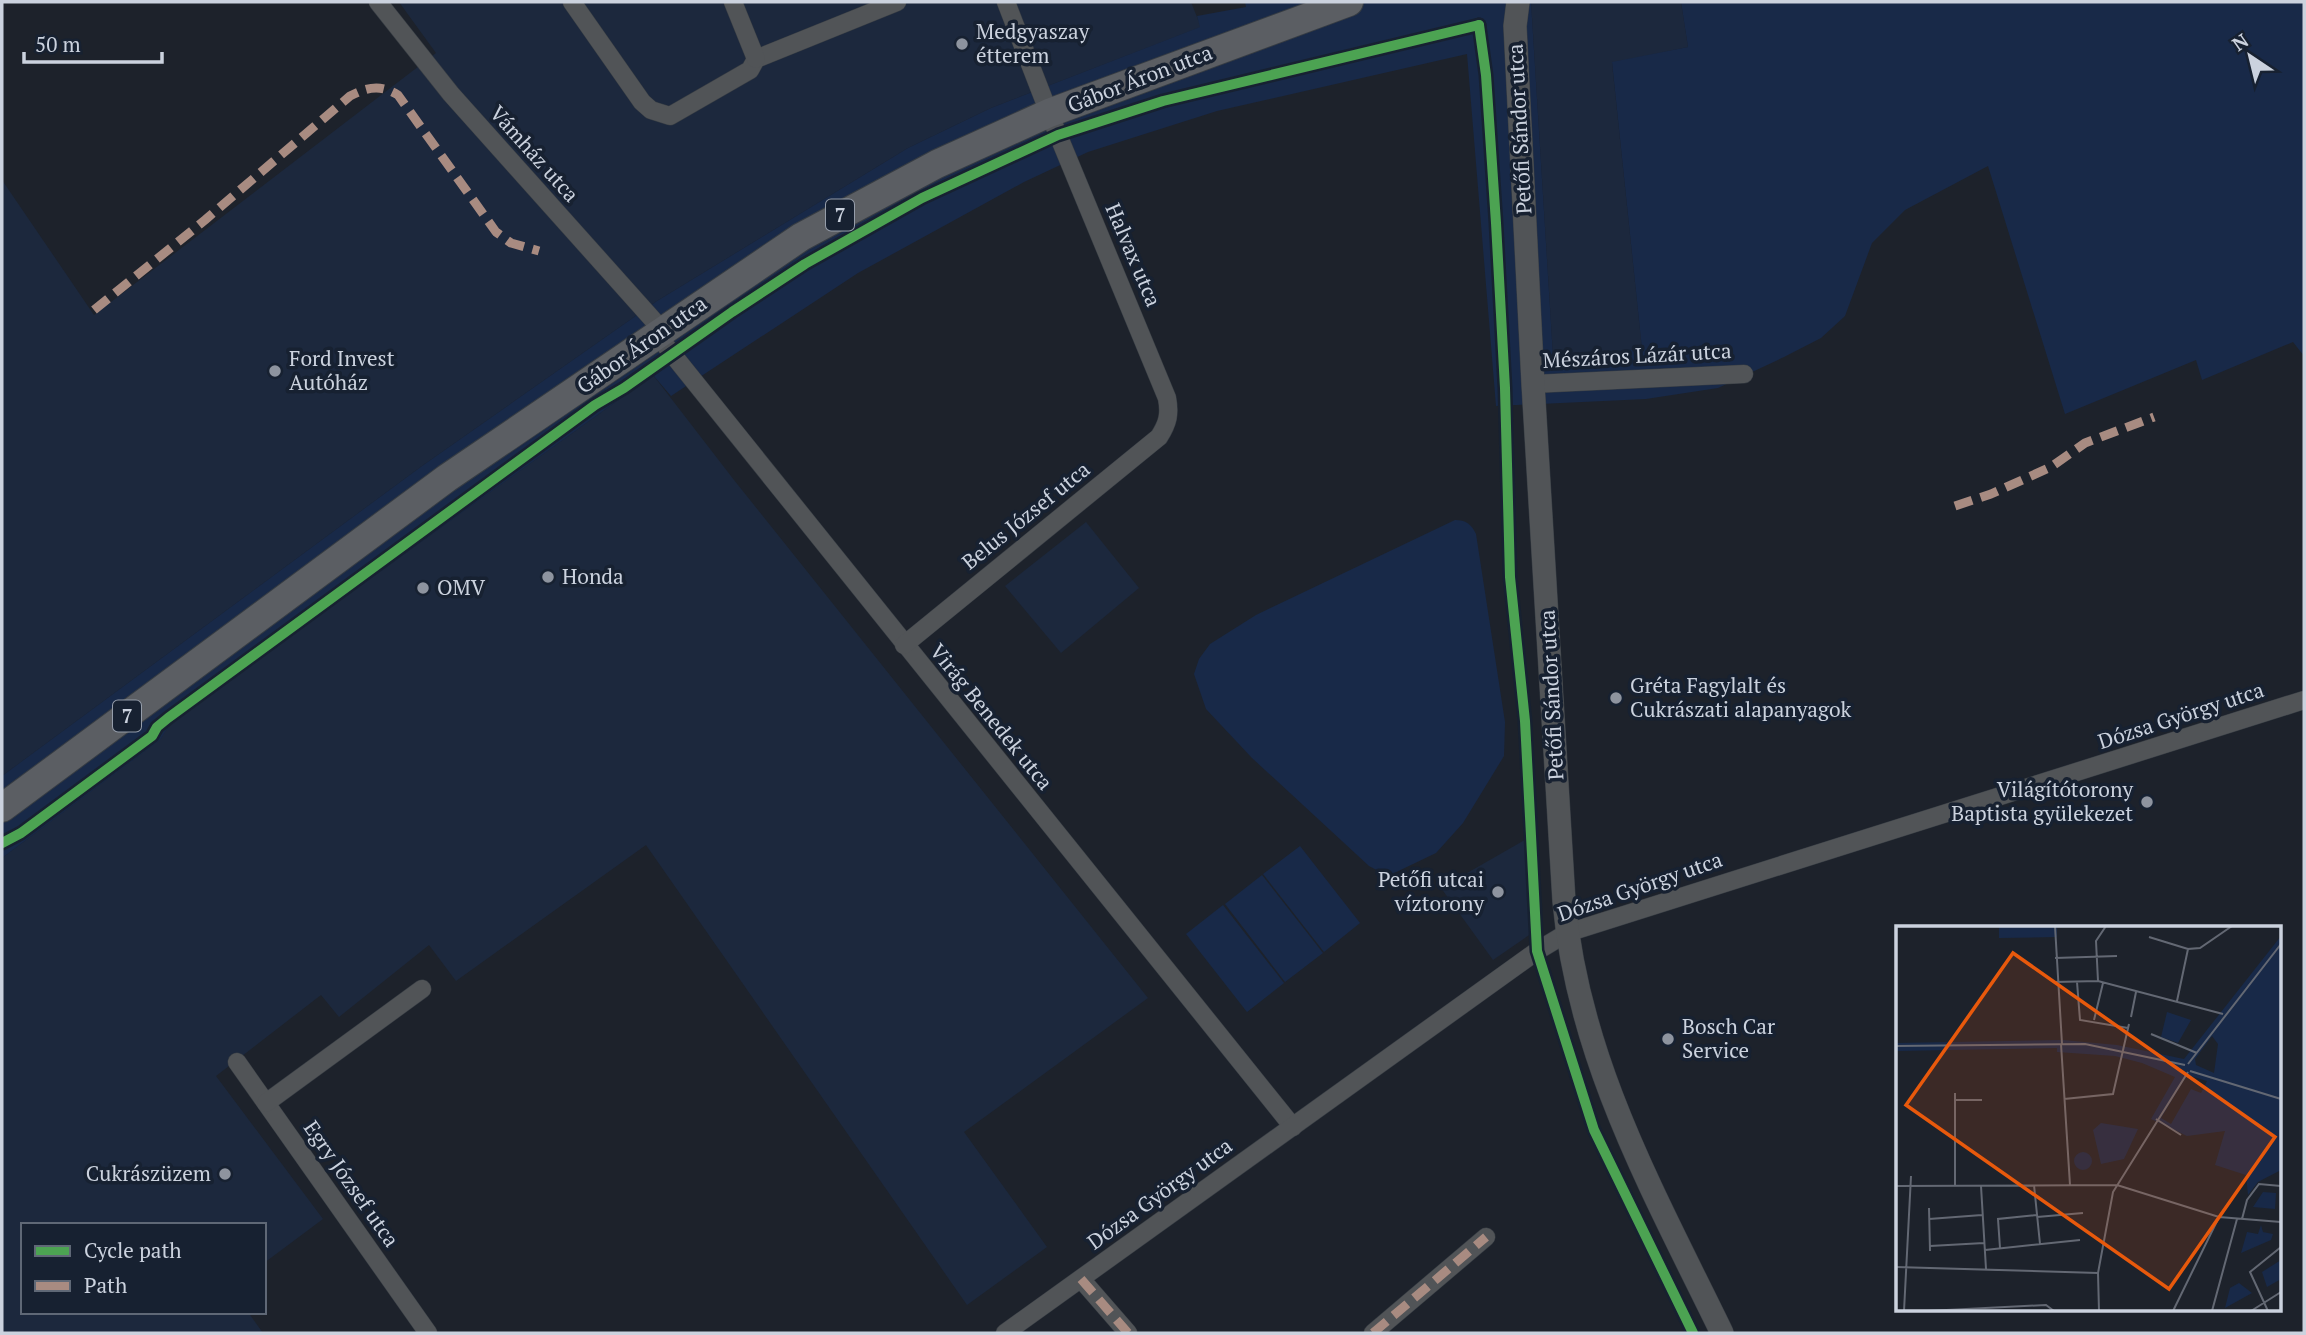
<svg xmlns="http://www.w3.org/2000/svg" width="2306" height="1335" font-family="'PT Serif',serif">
	<rect width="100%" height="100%" fill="#1d222b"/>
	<!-- built -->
	<g fill="#1c283d">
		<polygon points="399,2 1191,2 1201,27 991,108 908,148 657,301 422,466 2,776 2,180 94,315 436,53"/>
		<polygon points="1531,2 1681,2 1688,47 1612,63 1642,349 1553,356"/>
		<polygon points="653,375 734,480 1148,998 964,1132 1047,1247 967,1305 646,845 456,981 429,945 339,1017 321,995 216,1076 323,1219 264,1263 264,1225 23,1225 23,1312 248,1312 263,1333 2,1333 2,858 159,740 170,722"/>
		<polygon points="1086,522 1139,588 1061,653 1005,586"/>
		<polygon points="1528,838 1532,933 1493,960 1441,888"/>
	</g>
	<!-- green -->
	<g fill="#182948">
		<polygon points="1245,2 1531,2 1553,356 1642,349 1612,62 1688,47 1681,2 2304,2 2304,356 2293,342 2202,380 2196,360 2065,414 1988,166 1905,210 1872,243 1845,316 1821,338 1784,357 1718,388 1646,399 1496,406 1467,54 1217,111 1088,152 1024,182 858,273 671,396 653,375 171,722 160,740 2,858 2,776 422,466 657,301 908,148 991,108 1200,27 1197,16 1246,7"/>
		<path d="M1455,520C1466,520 1471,524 1476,534L1505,722L1504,756L1463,823L1436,853L1388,876L1369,866L1252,758L1206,709L1194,674L1199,659L1210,644L1256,615Z"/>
		<polygon points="1300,846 1360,923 1324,952 1263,874"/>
		<polygon points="1262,875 1323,953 1285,982 1225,904"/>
		<polygon points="1223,905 1284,983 1247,1012 1186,934"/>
	</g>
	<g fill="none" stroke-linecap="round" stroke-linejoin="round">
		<!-- minor casing -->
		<g stroke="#363c43" stroke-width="19">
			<g id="minor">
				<polyline points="378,2 451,94 663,331"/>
				<polyline points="572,2 642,102 651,110 670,116 750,70 756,59 897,2"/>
				<polyline points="733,2 756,59"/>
				<polyline points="657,335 1293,1127"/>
				<polyline points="1533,384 1744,374"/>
				<path d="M904,645L1159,437C1168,423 1170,414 1167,398L1049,113L1006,2"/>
				<polyline points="237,1062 428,1333"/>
				<polyline points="266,1103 422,989"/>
				<polyline points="1081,1279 1128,1333"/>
				<polyline points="1005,1333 1537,951 1567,933 2304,700"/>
				<polyline points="1373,1333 1486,1237"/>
			</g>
		</g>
		<!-- tertiary casing -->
		<g stroke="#363c43" stroke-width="24">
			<path id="tertiary" d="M1518,2L1515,26L1533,384L1564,901C1578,1059 1654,1193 1722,1333"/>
		</g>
		<!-- primary casing -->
		<g stroke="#363c43" stroke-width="30">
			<polyline id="primary" points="2,808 447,478 801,237 937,164 1049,113 1349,2"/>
		</g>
		<!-- minor -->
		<use href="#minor" stroke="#515457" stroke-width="18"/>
		<!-- tertiary -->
		<use href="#tertiary" stroke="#515457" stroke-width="23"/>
		<!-- primary -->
		<use href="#primary" stroke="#5b5e63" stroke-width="28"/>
		<!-- quiet -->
		<g stroke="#a88b81" stroke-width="9" stroke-dasharray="18 9" stroke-linecap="butt">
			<path d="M94,310L205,220L350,96C368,87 380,84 398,95L496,232L511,243L539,251"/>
			<polyline points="1955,506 1991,494 2051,467 2085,443 2154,417"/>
			<polyline points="1081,1279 1128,1333"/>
			<polyline points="1373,1333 1486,1237"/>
		</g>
		<!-- cycleway casing -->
		<g stroke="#172131" stroke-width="15">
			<g id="cycleway">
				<polyline points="1479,25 1486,75 1496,223 1505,388 1510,577 1525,721 1537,951 1594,1130 1693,1333"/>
				<polyline points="2,843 21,833 152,736 157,727 168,718 595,405 624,388 732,312 805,264 922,198 1058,135 1163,101 1479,25"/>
			</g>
		</g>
		<!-- cycleway -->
		<use href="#cycleway" stroke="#4ca352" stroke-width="10"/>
	</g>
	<!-- markers -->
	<g fill="#8e949f" stroke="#172131" stroke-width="2.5">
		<circle cx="962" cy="44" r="7"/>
		<circle cx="275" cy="371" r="7"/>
		<circle cx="548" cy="577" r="7"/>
		<circle cx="423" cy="588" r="7"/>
		<circle cx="1616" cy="698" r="7"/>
		<circle cx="2147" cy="802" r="7"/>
		<circle cx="1498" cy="892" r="7"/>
		<circle cx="1668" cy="1039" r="7"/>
		<circle cx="225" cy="1174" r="7"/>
	</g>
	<g text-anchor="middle" stroke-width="7" stroke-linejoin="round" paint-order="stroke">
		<!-- shield labels -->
		<g fill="#172131" stroke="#959daa" stroke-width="2">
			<rect x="826" y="199.5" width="28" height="31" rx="5"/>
			<rect x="113" y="700.5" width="28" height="31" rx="5"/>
		</g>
		<g font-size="19" font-weight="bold" fill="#cbd2de">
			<text x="840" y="222">7</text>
			<text x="127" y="723">7</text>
		</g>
		<!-- poi labels -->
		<g font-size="21" fill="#cbd2de" stroke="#172131" text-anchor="start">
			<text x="976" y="39">Medgyaszay<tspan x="976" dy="24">étterem</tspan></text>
			<text x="289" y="366">Ford Invest<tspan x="289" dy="24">Autóház</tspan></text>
			<text x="562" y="584">Honda</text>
			<text x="437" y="595">OMV</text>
			<text x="1630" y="693">Gréta Fagylalt és<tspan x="1630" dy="24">Cukrászati alapanyagok</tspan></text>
			<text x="2133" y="797" text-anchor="end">Világítótorony<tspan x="2133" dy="24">Baptista gyülekezet</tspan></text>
			<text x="1484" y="887" text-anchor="end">Petőfi utcai<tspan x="1484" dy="24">víztorony</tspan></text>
			<text x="1682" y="1034">Bosch Car<tspan x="1682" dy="24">Service</tspan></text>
			<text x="211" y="1181" text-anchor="end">Cukrászüzem</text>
		</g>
		<!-- street labels -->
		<g font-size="21" fill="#cbd2de" stroke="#172131">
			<text transform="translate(1140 79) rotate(-21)" y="7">Gábor Áron utca</text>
			<text transform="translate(1520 129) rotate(-93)" y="7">Petőfi Sándor utca</text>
			<text transform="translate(534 154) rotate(48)" y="7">Vámház utca</text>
			<text transform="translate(1133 255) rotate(67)" y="7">Halvax utca</text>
			<text transform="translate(642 345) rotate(-35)" y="7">Gábor Áron utca</text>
			<text transform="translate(1637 356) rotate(-3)" y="7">Mészáros Lázár utca</text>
			<text transform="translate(1026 516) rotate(-39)" y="7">Belus József utca</text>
			<text transform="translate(1552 695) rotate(-93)" y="7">Petőfi Sándor utca</text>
			<text transform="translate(2181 716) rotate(-18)" y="7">Dózsa György utca</text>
			<text transform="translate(991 717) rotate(51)" y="7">Virág Benedek utca</text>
			<text transform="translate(1640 887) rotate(-19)" y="7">Dózsa György utca</text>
			<text transform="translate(351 1184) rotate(55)" y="7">Egry József utca</text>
			<text transform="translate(1160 1194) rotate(-36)" y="7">Dózsa György utca</text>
		</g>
	</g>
	<!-- overview -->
	<g transform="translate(1896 926)">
		<rect width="385" height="385" fill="#1d222b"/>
		<path d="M103,0H161V11L103,12ZM385,10V244L362,256L352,269L350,249L319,239L329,205L291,210L255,193L279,151L246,137L219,130L161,126V122L0,125V117L167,114L221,119L288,133ZM316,110L322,118L318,147L300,139L299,133ZM291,149L311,155L305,167L295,163L275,198L265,192ZM271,86L295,94L282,117L265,111ZM205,197L242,203L228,233L205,238L197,204ZM178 235a9 9 0 1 1 18 0a9 9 0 1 1-18 0ZM367,266L380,267L379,283L357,281ZM365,299L367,306L377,308L375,314L345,327L351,306L362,308ZM385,334V353L371,361L366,346ZM343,357L356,367L329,382L334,362Z" fill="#182948" fill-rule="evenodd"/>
		<path fill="none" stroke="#636873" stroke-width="2" d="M159,0L166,118M253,11L292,23M159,32L221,30M202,55L200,15L210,0M159,56L202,55L327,88M181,56L184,94L232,102M281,75L292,23L304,22L336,0M235,91L240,66M198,94L207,57M255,108L301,127M165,118L174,259M0,120L189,118L289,139M292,138L385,18M294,145L385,173M59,167V260M168,173L217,168L233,98M59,174H86M260,193L285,209M138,259L144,318M0,260L221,259L323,291L385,296M85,260L90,343M33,282L34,325M141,291L187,287M33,293L86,289M346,293L351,274L363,258L385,260M34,320L88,317M104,322L102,293L141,289M89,324L184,314M0,341L202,347M8,385L15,250M31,385L150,379L158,385M203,385L202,347L217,266L292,146M277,385L323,291M316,385L341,293M355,385L385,366M372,385L354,346L385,321"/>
		<path fill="#e8590c" fill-opacity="0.15" stroke="#e8590c" stroke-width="3.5" d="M117,27L379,211L273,363L10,179Z"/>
		<rect width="385" height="385" fill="none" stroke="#cbd2de" stroke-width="3.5"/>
	</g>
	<!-- border -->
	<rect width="2306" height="1335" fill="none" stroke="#cbd2de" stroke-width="7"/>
	<!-- legend -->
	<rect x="21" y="1223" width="245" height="91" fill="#172131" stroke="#5f6876" stroke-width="2"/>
	<rect x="35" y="1246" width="35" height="10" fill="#4ca352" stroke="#5f6876" stroke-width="2"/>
	<text x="84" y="1258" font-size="21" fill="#cbd2de">Cycle path</text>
	<rect x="35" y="1281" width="35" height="10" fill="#a88b81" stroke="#5f6876" stroke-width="2"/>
	<text x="84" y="1293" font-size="21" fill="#cbd2de">Path</text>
	<!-- north arrow -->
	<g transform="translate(2250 56) rotate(325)" stroke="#172131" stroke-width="5" paint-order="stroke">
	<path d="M0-5L12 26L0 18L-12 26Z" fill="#cbd2de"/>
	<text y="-10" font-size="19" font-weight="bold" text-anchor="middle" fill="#cbd2de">N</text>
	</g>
	<!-- scale -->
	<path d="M24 52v10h138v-10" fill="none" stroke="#cbd2de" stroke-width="3.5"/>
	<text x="35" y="52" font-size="21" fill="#cbd2de" stroke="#172131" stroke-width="5" paint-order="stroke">50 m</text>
</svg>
